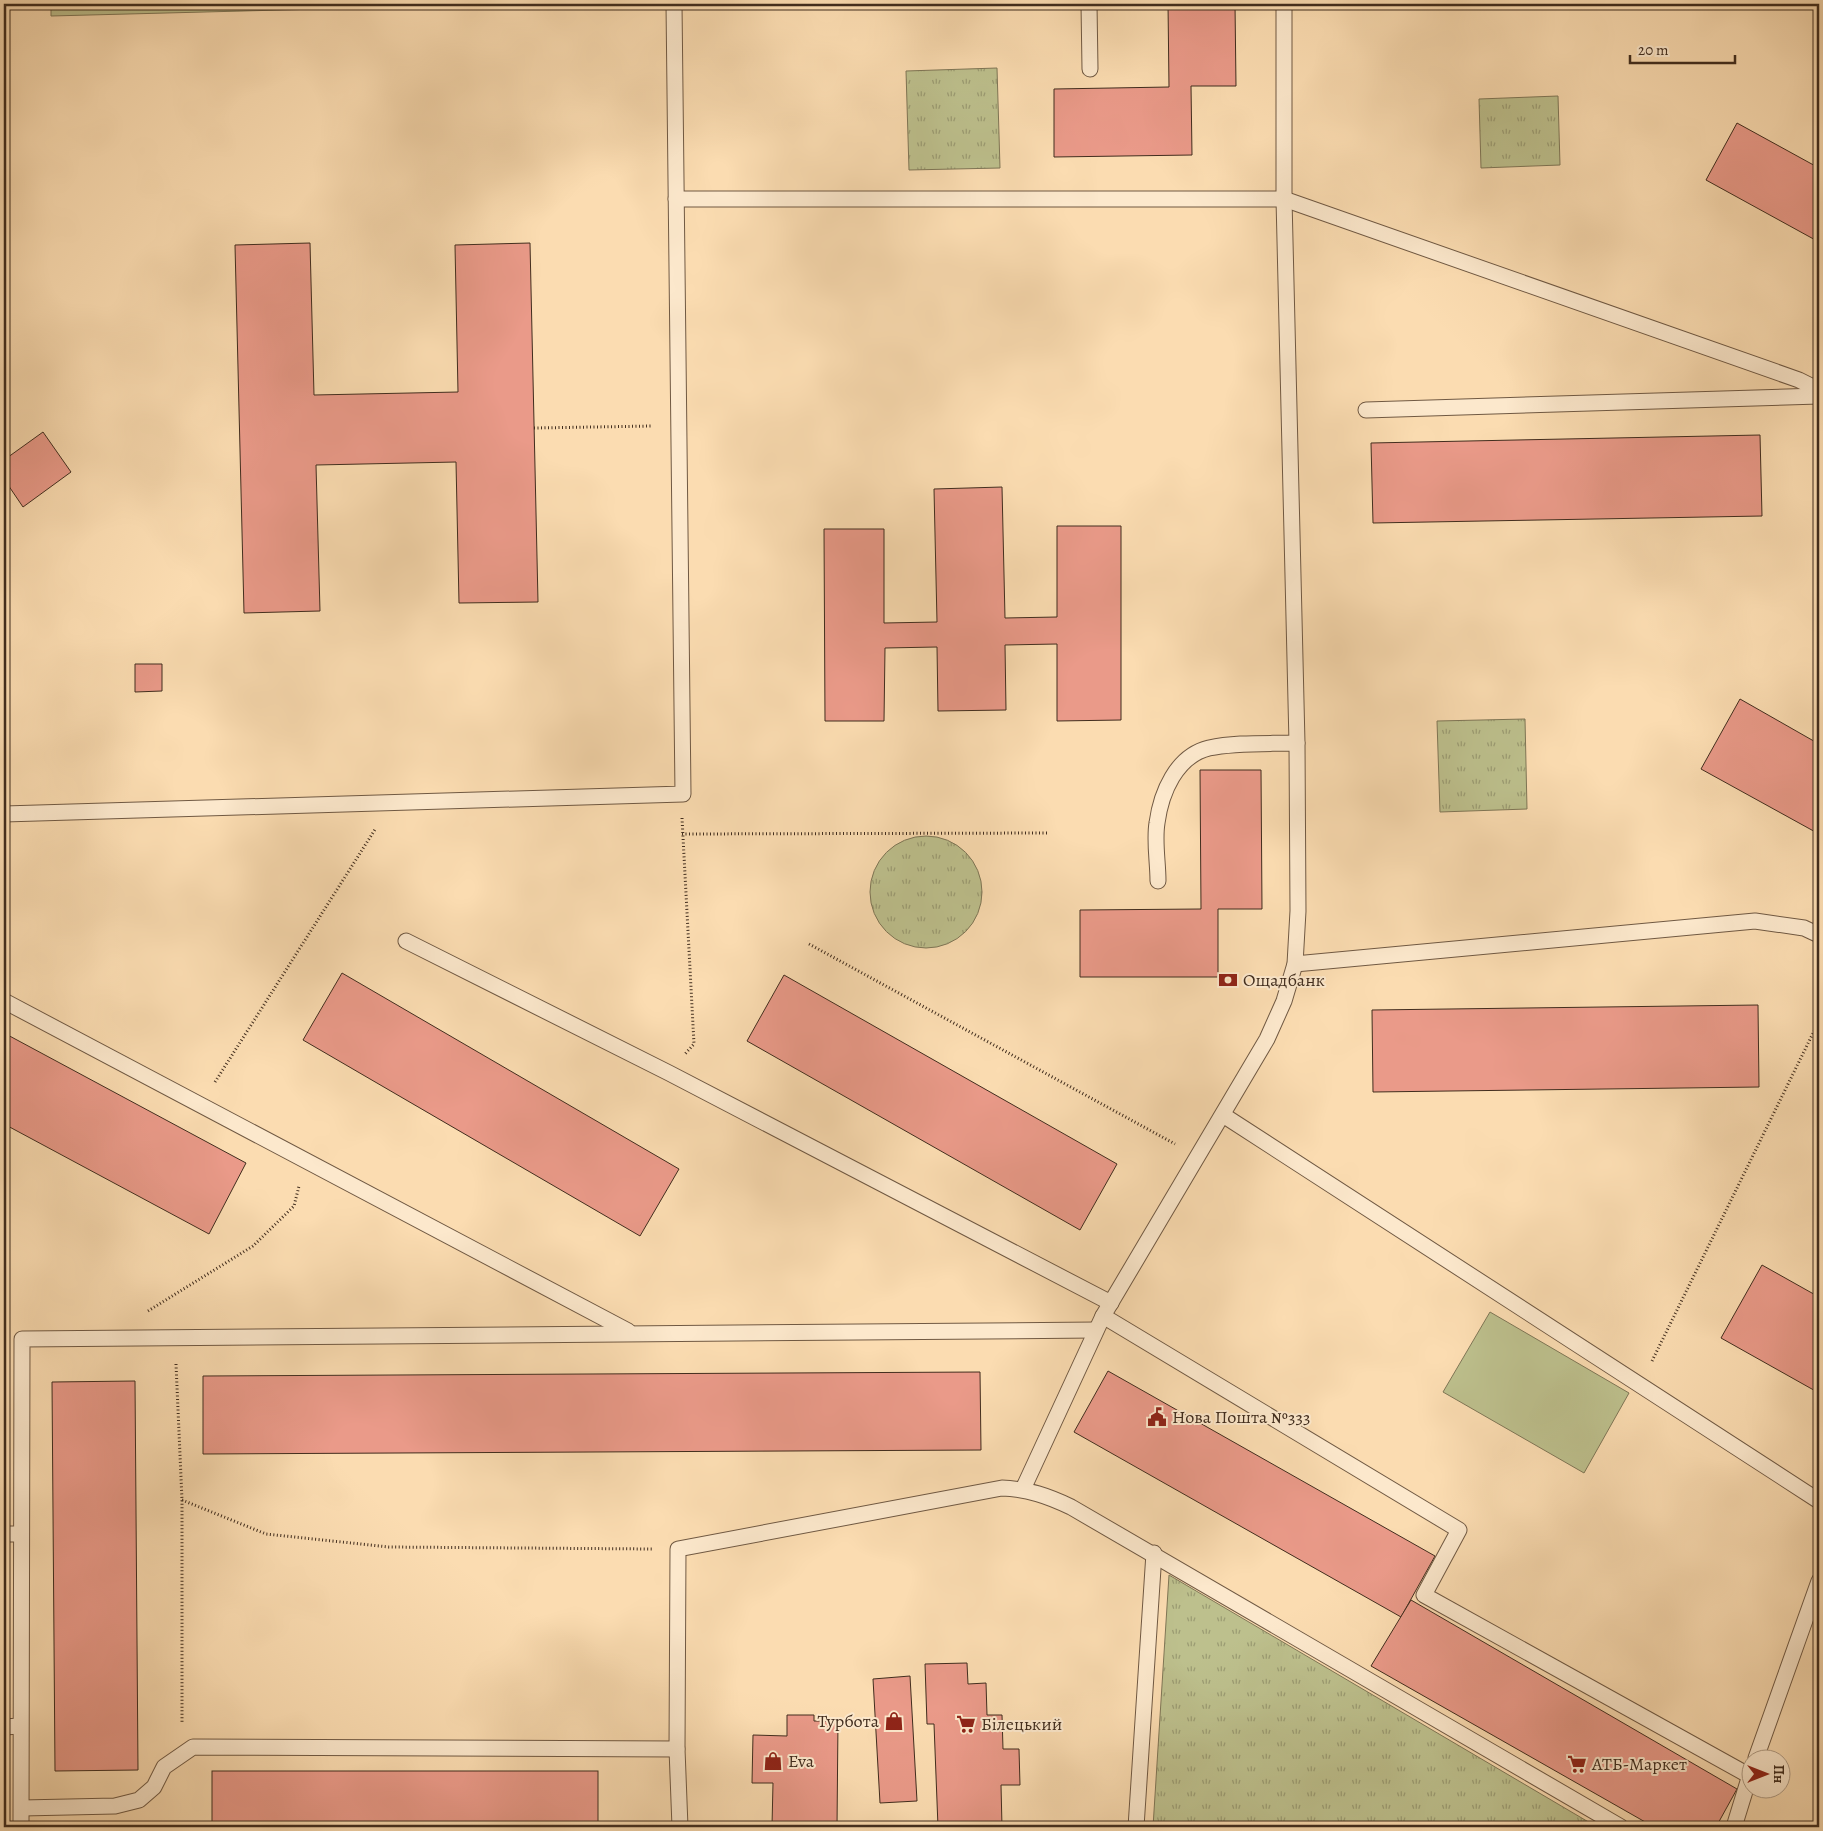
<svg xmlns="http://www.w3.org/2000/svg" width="1823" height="1831" font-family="Alegreya,serif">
	<defs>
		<pattern id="park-tufts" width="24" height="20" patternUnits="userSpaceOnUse" patternTransform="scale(1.25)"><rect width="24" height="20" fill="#bdc08d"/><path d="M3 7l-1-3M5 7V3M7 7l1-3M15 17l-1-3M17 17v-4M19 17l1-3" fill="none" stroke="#9b9c73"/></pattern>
	</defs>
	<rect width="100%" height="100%" fill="#fbdcb1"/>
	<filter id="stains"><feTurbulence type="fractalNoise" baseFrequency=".004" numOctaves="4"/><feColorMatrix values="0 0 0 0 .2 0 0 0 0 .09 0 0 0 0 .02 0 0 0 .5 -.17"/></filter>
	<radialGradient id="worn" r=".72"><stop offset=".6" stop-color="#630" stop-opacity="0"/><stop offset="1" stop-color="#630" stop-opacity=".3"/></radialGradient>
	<!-- park -->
	<g fill="url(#park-tufts)" stroke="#7f7656">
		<polygon points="997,68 1000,168 909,170 906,71"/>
		<polygon points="1558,96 1560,165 1481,168 1479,99"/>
		<polygon points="1525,719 1527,809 1440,812 1437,721"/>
		<circle cx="926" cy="892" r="56"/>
		<polygon points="1169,1575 1597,1827 1153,1827"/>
	</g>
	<!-- garden -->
	<g fill="#bdc08d" stroke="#7f7656">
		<polygon points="51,4 358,4 358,8 51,16"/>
		<polygon points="1490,1312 1629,1393 1584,1473 1443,1392"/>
	</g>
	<!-- building -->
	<g fill="#ea9a89" stroke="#412d1e">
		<polygon points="1168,4 1235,4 1236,86 1191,86 1192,155 1054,157 1054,89 1169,87"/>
		<polygon points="1737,123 1819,168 1819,242 1706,180"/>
		<polygon points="310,243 314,395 458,392 455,245 530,243 538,602 459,603 456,462 316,465 320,611 244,613 235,245"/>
		<polygon points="43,432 71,472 23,507 4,479 4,460"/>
		<polygon points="1760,435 1762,516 1373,523 1371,443"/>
		<polygon points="1002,487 1005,618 1057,617 1057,526 1121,526 1121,720 1057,721 1057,644 1005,645 1006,710 938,711 937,647 885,648 884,721 825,721 824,529 884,529 884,623 937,622 934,489"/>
		<polygon points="135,664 162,664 162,691 135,692"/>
		<polygon points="1740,699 1819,744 1819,834 1701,769"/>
		<polygon points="1200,770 1261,770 1262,909 1218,909 1218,977 1080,977 1080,910 1201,909"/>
		<polygon points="342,973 679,1169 640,1236 303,1040"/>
		<polygon points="784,975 1117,1164 1080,1230 747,1041"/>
		<polygon points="1758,1005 1759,1087 1373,1092 1372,1010"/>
		<polygon points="4,1033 246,1163 209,1234 4,1124"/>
		<polygon points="1762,1265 1819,1297 1819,1393 1721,1338"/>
		<polygon points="1108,1371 1435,1556 1401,1617 1074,1432"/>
		<polygon points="980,1372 981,1450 203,1454 203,1376"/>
		<polygon points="135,1381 138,1770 55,1771 52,1382"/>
		<polygon points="1411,1600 1737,1789 1716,1827 1654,1827 1371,1666"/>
		<polygon points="967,1663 968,1684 986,1683 987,1715 1002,1715 1003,1749 1019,1749 1020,1785 1001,1785 1002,1827 938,1827 934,1724 927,1724 925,1664"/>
		<polygon points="910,1676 917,1801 880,1803 873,1679"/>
		<polygon points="787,1715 814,1715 814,1721 838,1721 837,1827 772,1826 773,1783 752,1783 753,1735 787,1736"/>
		<rect x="212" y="1771" width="386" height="56"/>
	</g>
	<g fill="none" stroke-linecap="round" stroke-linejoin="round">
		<!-- service casing -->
		<g stroke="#705943" stroke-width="17">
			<g id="service">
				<polyline points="1089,4 1090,69"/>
				<polyline points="676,199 1284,199 1799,380 1819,390"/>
				<polyline points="1366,410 1819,396"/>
				<polyline points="4,814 683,794 674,4"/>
				<path d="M1158,881C1158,862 1154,841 1157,823C1161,793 1176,756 1209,748C1237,742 1268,744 1297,743"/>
				<polyline points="406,941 669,1073 1111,1303"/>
				<polyline points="1295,964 1755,921 1804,928 1819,935"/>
				<polyline points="4,1001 628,1331"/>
				<polyline points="1223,1115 1819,1501"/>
				<polyline points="1103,1316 1459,1530 1424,1595 1750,1776"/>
				<polyline points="1023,1489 1103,1316 1267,1039 1284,1001 1295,964 1298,911 1297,743 1284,199 1284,4"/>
				<polyline points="4,1534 21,1534"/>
				<polyline points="4,1727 20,1726"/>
				<polyline points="1756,1758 1819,1581"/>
				<polyline points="22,1808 115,1806 139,1800 154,1787 164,1767 193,1747 677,1749"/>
				<polyline points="21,1827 22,1339 1096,1330"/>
				<path d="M680,1827L677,1749L678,1549L1002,1488C1028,1489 1048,1496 1071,1507L1621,1827"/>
				<polyline points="1136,1827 1154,1553"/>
				<polyline points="1734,1827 1750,1775"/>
			</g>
		</g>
		<!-- path -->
		<g stroke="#412d1e" stroke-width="3" stroke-dasharray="1 2.5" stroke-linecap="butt">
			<polyline points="534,428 653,426"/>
			<polyline points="682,818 694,1044 685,1054"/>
			<polyline points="682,834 1049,833"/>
			<polyline points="809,944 1175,1144"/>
			<polyline points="215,1082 376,828"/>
			<polyline points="148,1311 253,1246 294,1206 299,1186"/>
			<polyline points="1652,1361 1819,1021"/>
			<polyline points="176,1364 182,1500 182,1723"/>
			<polyline points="182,1500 266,1534 389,1547 652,1549"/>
		</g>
		<!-- service -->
		<use href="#service" stroke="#fce8cc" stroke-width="15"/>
	</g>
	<!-- icons -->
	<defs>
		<g id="bank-bare" transform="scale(1.5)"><path d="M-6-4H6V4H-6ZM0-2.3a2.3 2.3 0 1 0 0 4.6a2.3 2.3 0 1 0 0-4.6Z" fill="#8f2418" stroke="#fce8cc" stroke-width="2.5" paint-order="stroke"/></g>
		<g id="civic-bare" transform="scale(1.5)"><path d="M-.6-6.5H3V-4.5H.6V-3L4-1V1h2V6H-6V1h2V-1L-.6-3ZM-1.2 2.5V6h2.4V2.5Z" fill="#8f2418" stroke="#fce8cc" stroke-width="2.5" paint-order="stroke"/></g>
		<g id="shop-bare" transform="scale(1.5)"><path d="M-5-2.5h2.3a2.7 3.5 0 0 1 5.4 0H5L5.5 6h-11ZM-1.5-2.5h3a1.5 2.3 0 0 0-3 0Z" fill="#8f2418" stroke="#fce8cc" stroke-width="2.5" paint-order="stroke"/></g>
		<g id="supermarket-bare" transform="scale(1.5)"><path d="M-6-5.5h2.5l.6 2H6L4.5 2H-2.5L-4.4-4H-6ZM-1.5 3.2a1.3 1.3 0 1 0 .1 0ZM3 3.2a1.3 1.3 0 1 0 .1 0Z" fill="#8f2418" stroke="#fce8cc" stroke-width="2.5" paint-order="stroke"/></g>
	</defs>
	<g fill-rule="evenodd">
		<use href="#bank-bare" x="1228" y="980"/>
		<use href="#civic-bare" x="1157" y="1417"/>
		<use href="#shop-bare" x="894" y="1721"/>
		<use href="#supermarket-bare" x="966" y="1724"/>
		<use href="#shop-bare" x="773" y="1761"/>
		<use href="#supermarket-bare" x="1577" y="1764"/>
	</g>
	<g text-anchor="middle" stroke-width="4" stroke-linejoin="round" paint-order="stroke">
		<!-- poi labels -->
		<g font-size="18" fill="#412d1e" stroke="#fce8cc" text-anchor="start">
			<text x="1243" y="986">Ощадбанк</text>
			<text x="1172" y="1423">Нова Пошта №333</text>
			<text x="879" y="1727" text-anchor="end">Турбота</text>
			<text x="981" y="1730">Білецький</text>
			<text x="788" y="1767">Eva</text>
			<text x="1592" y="1770">АТБ-Маркет</text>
		</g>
	</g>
	<!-- margin -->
	<rect width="1823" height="1831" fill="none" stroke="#fbdcb1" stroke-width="20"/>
	<rect x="5" y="5" width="1813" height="1821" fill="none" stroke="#412d1e" stroke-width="2.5"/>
	<rect x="10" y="10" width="1803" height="1811" fill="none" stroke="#412d1e"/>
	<!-- north arrow -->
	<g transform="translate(1766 1774) rotate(90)"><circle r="24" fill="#fce8cc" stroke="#b19d86"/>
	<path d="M0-4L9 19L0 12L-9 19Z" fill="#8f2418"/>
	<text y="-8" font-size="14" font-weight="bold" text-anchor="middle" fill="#412d1e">Пн</text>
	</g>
	<!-- scale -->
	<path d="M1630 55v8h105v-8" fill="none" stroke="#412d1e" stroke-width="2.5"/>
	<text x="1638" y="55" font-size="15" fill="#412d1e" stroke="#fce8cc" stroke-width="4" paint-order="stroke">20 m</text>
	<rect width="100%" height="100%" filter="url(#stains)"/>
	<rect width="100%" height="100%" fill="url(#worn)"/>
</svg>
